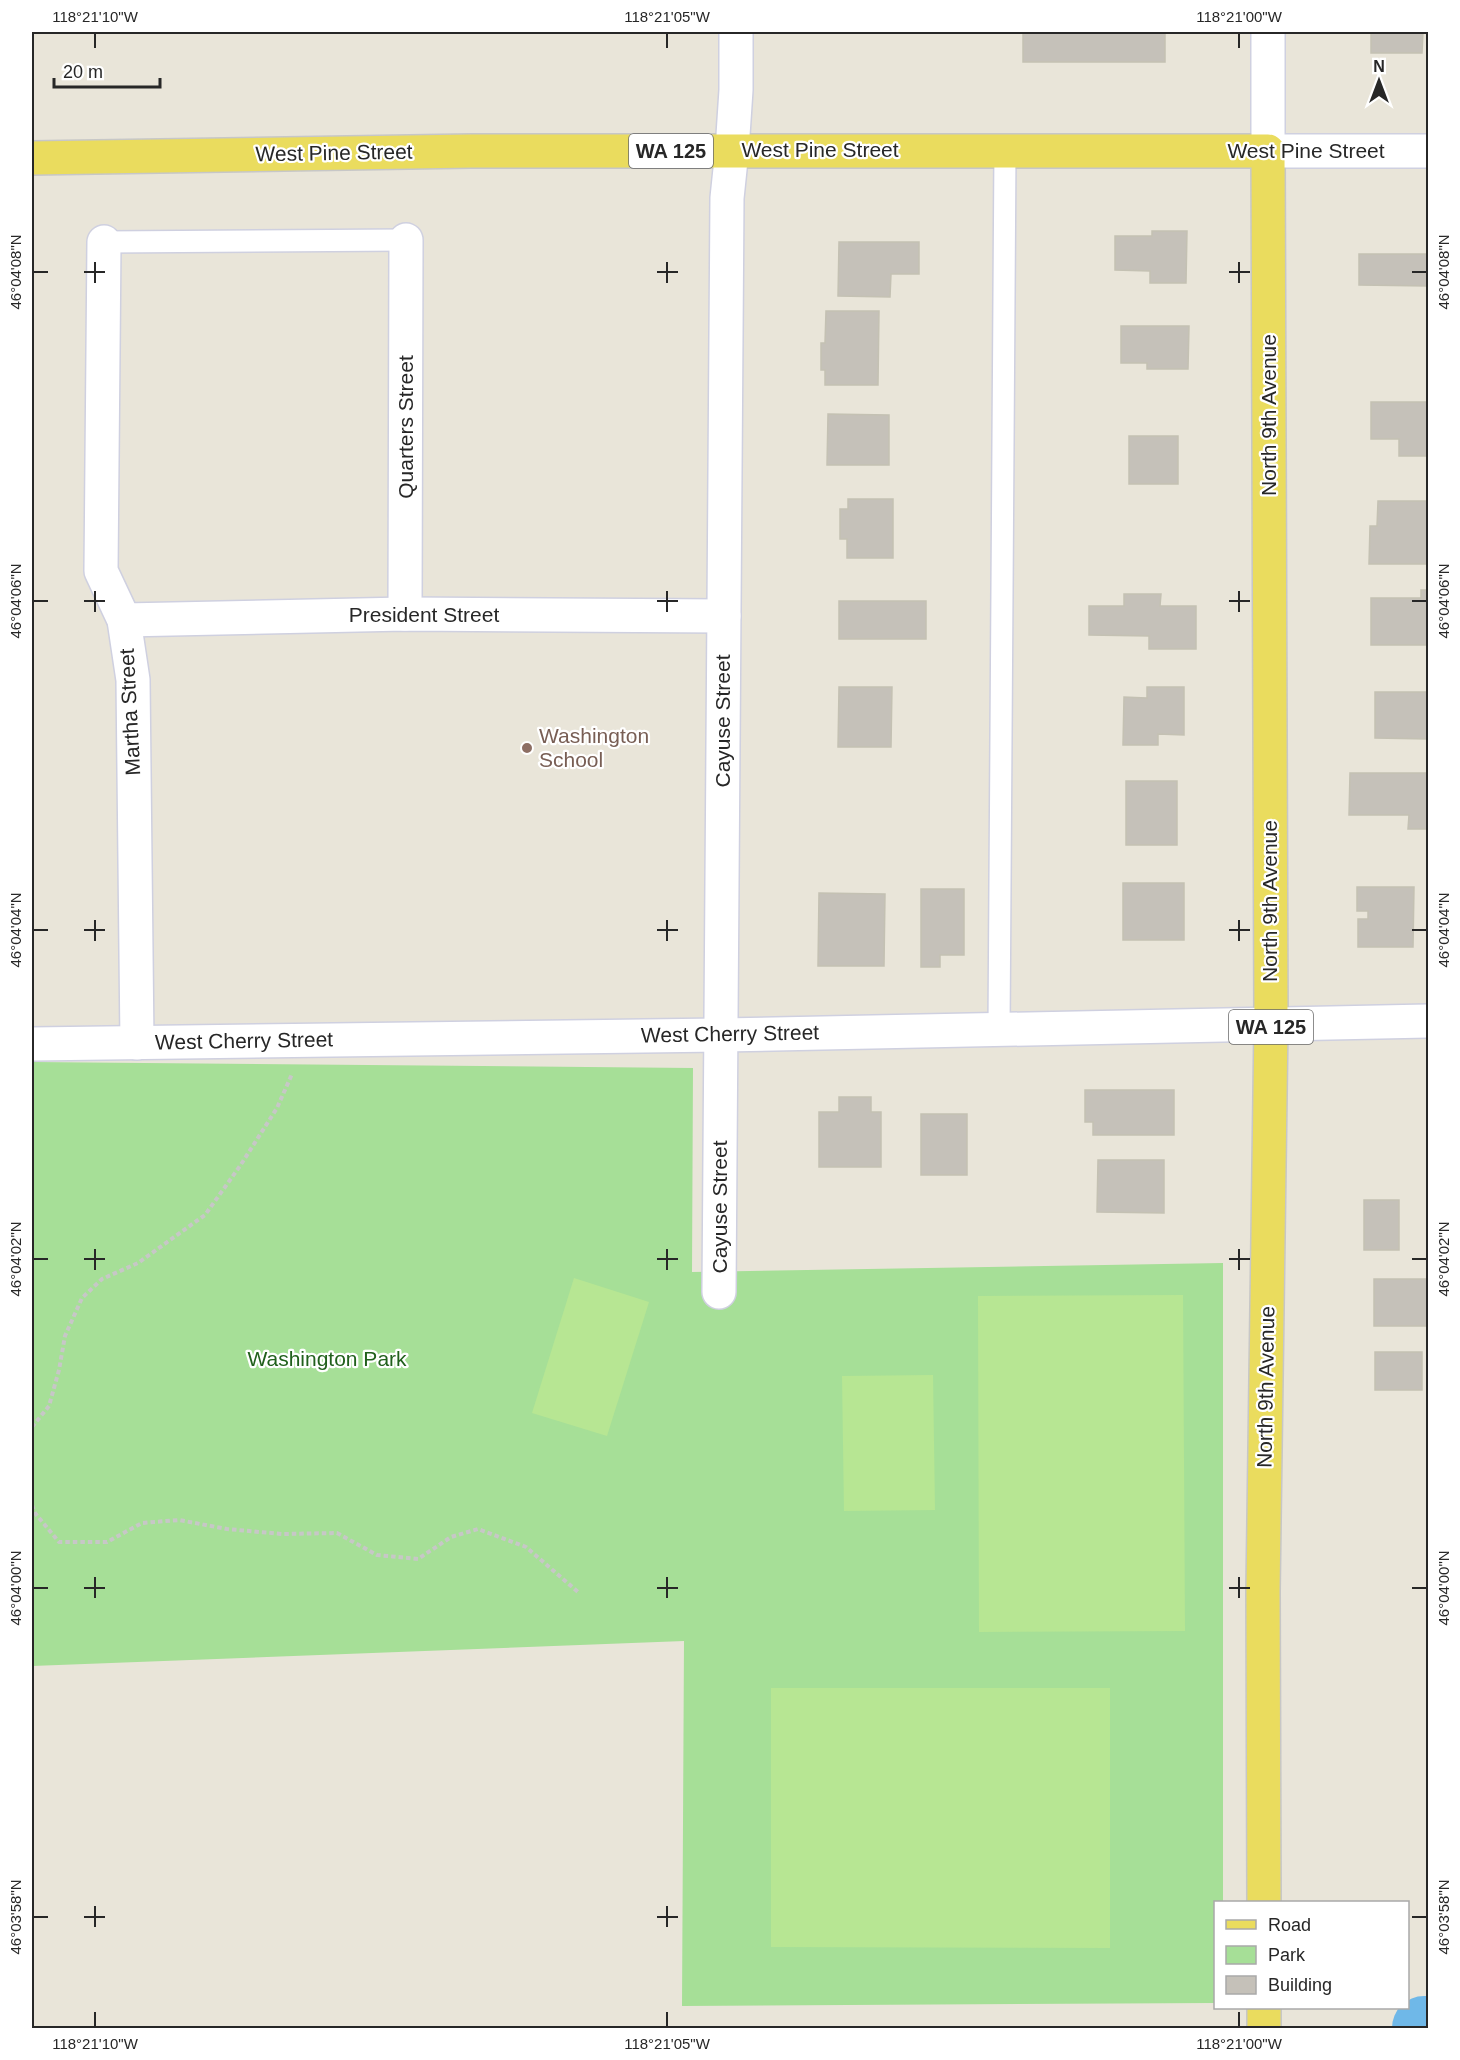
<svg xmlns="http://www.w3.org/2000/svg" width="1460" height="2060" font-family="Arial,sans-serif">
	<rect width="100%" height="100%" fill="#e9e5d9"/>
	<!-- green -->
	<polygon fill="#a6df97" points="32,1062 693,1068 692,1272 1223,1263 1223,1902 1216,1902 1215,2003 682,2006 684,1641 32,1666"/>
	<!-- pitch -->
	<g fill="#b7e693">
		<polygon points="574,1278 649,1302 607,1436 532,1413"/>
		<polygon points="1183,1295 1185,1631 979,1632 978,1296"/>
		<polygon points="933,1375 935,1510 844,1511 842,1376"/>
		<polygon points="771,1688 1110,1688 1110,1948 771,1947"/>
	</g>
	<g fill="none" stroke-linecap="round" stroke-linejoin="round">
		<!-- river -->
		<polyline stroke="#6fb8e8" stroke-width="64" points="1424,2028 1428,2028"/>
	</g>
	<!-- building -->
	<g fill="#c5c1b9" stroke="#c4c1b3" stroke-width="1.5">
		<rect x="1023" y="32" width="142" height="30"/>
		<polygon points="1371,32 1423,32 1422,53 1371,53"/>
		<polygon points="1152,231 1187,231 1186,283 1150,283 1150,271 1115,270 1115,236 1152,236"/>
		<polygon points="839,242 919,242 919,274 891,274 890,297 838,296"/>
		<polygon points="1359,254 1427,254 1427,286 1359,285"/>
		<polygon points="826,311 879,311 878,385 825,385 825,370 821,370 821,343 825,343"/>
		<polygon points="1121,326 1189,326 1188,369 1147,369 1147,363 1121,363"/>
		<polygon points="1371,402 1428,402 1428,456 1399,456 1399,439 1371,439"/>
		<polygon points="828,414 889,415 889,465 827,465"/>
		<rect x="1129" y="436" width="49" height="48"/>
		<polygon points="848,499 893,499 893,558 847,558 847,539 840,539 840,509 848,509"/>
		<polygon points="1378,501 1428,501 1428,564 1369,564 1370,526 1377,526"/>
		<polygon points="1421,590 1428,590 1428,645 1371,645 1371,598 1421,598"/>
		<polygon points="1124,594 1161,594 1160,606 1196,606 1196,649 1149,649 1149,636 1089,635 1089,606 1124,606"/>
		<rect x="839" y="601" width="87" height="38"/>
		<polygon points="839,687 892,687 891,747 838,747"/>
		<polygon points="1147,687 1184,687 1184,735 1158,734 1158,745 1123,745 1124,697 1147,698"/>
		<polygon points="1375,692 1428,692 1428,739 1375,738"/>
		<polygon points="1350,773 1428,773 1428,829 1408,829 1409,815 1349,815"/>
		<rect x="1126" y="781" width="51" height="64"/>
		<rect x="1123" y="883" width="61" height="57"/>
		<polygon points="1357,887 1414,887 1413,947 1358,947 1358,919 1368,919 1368,911 1357,911"/>
		<polygon points="921,889 964,889 964,955 940,955 940,967 921,967"/>
		<polygon points="819,893 885,894 884,966 818,966"/>
		<polygon points="1085,1090 1174,1090 1174,1135 1093,1135 1093,1122 1085,1122"/>
		<polygon points="839,1097 871,1097 871,1112 881,1112 881,1167 819,1167 819,1112 839,1112"/>
		<rect x="921" y="1114" width="46" height="61"/>
		<polygon points="1098,1160 1164,1160 1164,1213 1097,1212"/>
		<rect x="1364" y="1200" width="35" height="50"/>
		<rect x="1374" y="1279" width="53" height="47"/>
		<rect x="1375" y="1352" width="47" height="38"/>
	</g>
	<g fill="none" stroke-linecap="round" stroke-linejoin="round">
		<!-- lane casing -->
		<g stroke="#cfd0e0" stroke-width="24">
			<g id="lane">
				<polyline points="104,242 406,240"/>
				<polyline points="999,1030 1005,150"/>
			</g>
		</g>
		<!-- street casing -->
		<g stroke="#cfd0e0" stroke-width="36">
			<g id="street">
				<polyline points="1268,151 1268,32"/>
				<polyline points="104,242 101,571 124,620 133,680 137,1043"/>
				<polyline points="405,614 406,240"/>
				<polyline points="124,620 405,614 724,616"/>
				<polyline points="32,1044 721,1035 1428,1021"/>
				<polyline points="719,1292 727,198 732,150"/>
			</g>
		</g>
		<!-- secondary casing -->
		<g stroke="#cfd0e0" stroke-width="36">
			<g id="secondary">
				<polyline points="732,150 736,90 736,32"/>
				<polyline points="1268,151 1428,151"/>
			</g>
		</g>
		<!-- primary casing -->
		<g stroke="#c7c7c7" stroke-width="36">
			<g id="primary">
				<polyline points="32,158 471,151 1268,151 1271,1024 1263,1591 1264,1902"/>
				<polyline points="1264,2008 1264,2028"/>
			</g>
		</g>
		<!-- path -->
		<g stroke="#c7c7c7" stroke-width="4" stroke-dasharray="4.5 3" stroke-linecap="butt">
			<polyline points="32,1427 49,1406 59,1370 65,1336 82,1298 102,1279 138,1263 205,1215 240,1166 277,1108 292,1074"/>
			<polyline points="32,1505 35,1513 59,1542 107,1542 142,1523 179,1520 227,1529 282,1534 337,1533 377,1555 418,1559 451,1537 478,1529 526,1547 578,1592"/>
		</g>
		<!-- lane -->
		<use href="#lane" stroke="#fff" stroke-width="21"/>
		<!-- street -->
		<use href="#street" stroke="#fff" stroke-width="33"/>
		<!-- secondary -->
		<use href="#secondary" stroke="#fff" stroke-width="33"/>
		<!-- primary -->
		<use href="#primary" stroke="#eadc5e" stroke-width="33"/>
	</g>
	<!-- ticks -->
	<path fill="none" stroke="#272727" stroke-width="2" d="M95,33V48M667,33V48M1239,33V48M95,262V283M667,262V283M1239,262V283M33,272H48M84,272H105M657,272H678M1229,272H1250M1412,272H1427M95,591V612M667,591V612M1239,591V612M33,601H48M84,601H105M657,601H678M1229,601H1250M1412,601H1427M95,920V941M667,920V941M1239,920V941M33,930H48M84,930H105M657,930H678M1229,930H1250M1412,930H1427M95,1249V1270M667,1249V1270M1239,1249V1270M33,1259H48M84,1259H105M657,1259H678M1229,1259H1250M1412,1259H1427M95,1577V1598M667,1577V1598M1239,1577V1598M33,1588H48M84,1588H105M657,1588H678M1229,1588H1250M1412,1588H1427M95,1906V1927M667,1906V1927M33,1917H48M84,1917H105M657,1917H678M1412,1917H1427M95,2012V2027M667,2012V2027M1239,2012V2027"/>
	<!-- markers -->
	<circle fill="#8d6e63" stroke="#fff" stroke-width="2" cx="527" cy="748" r="6"/>
	<g text-anchor="middle" stroke-width="4.5" stroke-linejoin="round" paint-order="stroke">
		<!-- shield labels -->
		<g fill="#fff" stroke="#686868" stroke-width="1.5">
			<rect x="629" y="134" width="84" height="34" rx="4.5"/>
			<rect x="1229" y="1010" width="84" height="34" rx="4.5"/>
		</g>
		<g font-size="20" font-weight="bold" fill="#272727">
			<text x="671" y="158">WA 125</text>
			<text x="1271" y="1034">WA 125</text>
		</g>
		<!-- street labels -->
		<g font-size="21" fill="#272727" stroke="#fff">
			<text x="820" y="157">West Pine Street</text>
			<text x="1306" y="158">West Pine Street</text>
			<text transform="translate(334 153) rotate(-1)" y="7">West Pine Street</text>
			<text transform="translate(1269 415) rotate(-90)" y="7">North 9th Avenue</text>
			<text transform="translate(406 427) rotate(-90)" y="7">Quarters Street</text>
			<text x="424" y="622">President Street</text>
			<text transform="translate(130 712) rotate(-93)" y="7">Martha Street</text>
			<text transform="translate(723 721) rotate(-90)" y="7">Cayuse Street</text>
			<text transform="translate(1270 901) rotate(-90)" y="7">North 9th Avenue</text>
			<text transform="translate(730 1034) rotate(-1)" y="7">West Cherry Street</text>
			<text transform="translate(244 1041) rotate(-1)" y="7">West Cherry Street</text>
			<text transform="translate(720 1207) rotate(-90)" y="7">Cayuse Street</text>
			<text transform="translate(1266 1387) rotate(-89)" y="7">North 9th Avenue</text>
		</g>
		<!-- education labels -->
		<g font-size="21" fill="#785e54" stroke="#fff" text-anchor="start">
			<text x="539" y="743">Washington<tspan x="539" dy="24">School</tspan></text>
		</g>
		<!-- park labels -->
		<g font-size="21" fill="#21601c" stroke="#fff">
			<text x="327" y="1366">Washington Park</text>
		</g>
	</g>
	<!-- border -->
	<rect width="1460" height="2060" fill="none" stroke="#ffffff" stroke-width="66"/>
	<!-- legend -->
	<rect x="1214" y="1901" width="195" height="108" fill="#ffffff" stroke="#a9a9a9" stroke-width="1.5"/>
	<rect x="1226" y="1920" width="30" height="9" fill="#eadc5e" stroke="#a9a9a9" stroke-width="1.5"/>
	<text x="1268" y="1931" font-size="18" fill="#272727">Road</text>
	<rect x="1226" y="1946" width="30" height="18" fill="#a6df97" stroke="#a9a9a9" stroke-width="1.5"/>
	<text x="1268" y="1961" font-size="18" fill="#272727">Park</text>
	<rect x="1226" y="1976" width="30" height="18" fill="#c5c1b9" stroke="#a9a9a9" stroke-width="1.5"/>
	<text x="1268" y="1991" font-size="18" fill="#272727">Building</text>
	<!-- north arrow -->
	<g transform="translate(1379 81)" stroke="#ffffff" stroke-width="4.5" paint-order="stroke">
	<path d="M0-4.5L10 22L0 15L-10 22Z" fill="#272727"/>
	<text y="-9" font-size="16" font-weight="bold" text-anchor="middle" fill="#272727">N</text>
	</g>
	<!-- scale -->
	<path d="M54 78v9h106v-9" fill="none" stroke="#272727" stroke-width="3"/>
	<text x="63" y="78" font-size="18" fill="#272727" stroke="#ffffff" stroke-width="4.5" paint-order="stroke">20 m</text>
	<rect x="33" y="33" width="1394" height="1994" fill="none" stroke="#272727" stroke-width="2"/>
	<g font-size="15" text-anchor="middle" fill="#272727">
		<text x="95" y="22">118°21'10"W</text>
		<text x="667" y="22">118°21'05"W</text>
		<text x="1239" y="22">118°21'00"W</text>
		<text transform="translate(16 272) rotate(-90)" y="5">46°04'08"N</text>
		<text transform="translate(1444 272) rotate(-90)" y="5">46°04'08"N</text>
		<text transform="translate(16 601) rotate(-90)" y="5">46°04'06"N</text>
		<text transform="translate(1444 601) rotate(-90)" y="5">46°04'06"N</text>
		<text transform="translate(16 930) rotate(-90)" y="5">46°04'04"N</text>
		<text transform="translate(1444 930) rotate(-90)" y="5">46°04'04"N</text>
		<text transform="translate(16 1259) rotate(-90)" y="5">46°04'02"N</text>
		<text transform="translate(1444 1259) rotate(-90)" y="5">46°04'02"N</text>
		<text transform="translate(16 1588) rotate(-90)" y="5">46°04'00"N</text>
		<text transform="translate(1444 1588) rotate(-90)" y="5">46°04'00"N</text>
		<text transform="translate(16 1917) rotate(-90)" y="5">46°03'58"N</text>
		<text transform="translate(1444 1917) rotate(-90)" y="5">46°03'58"N</text>
		<text x="95" y="2049">118°21'10"W</text>
		<text x="667" y="2049">118°21'05"W</text>
		<text x="1239" y="2049">118°21'00"W</text>
	</g>
</svg>
